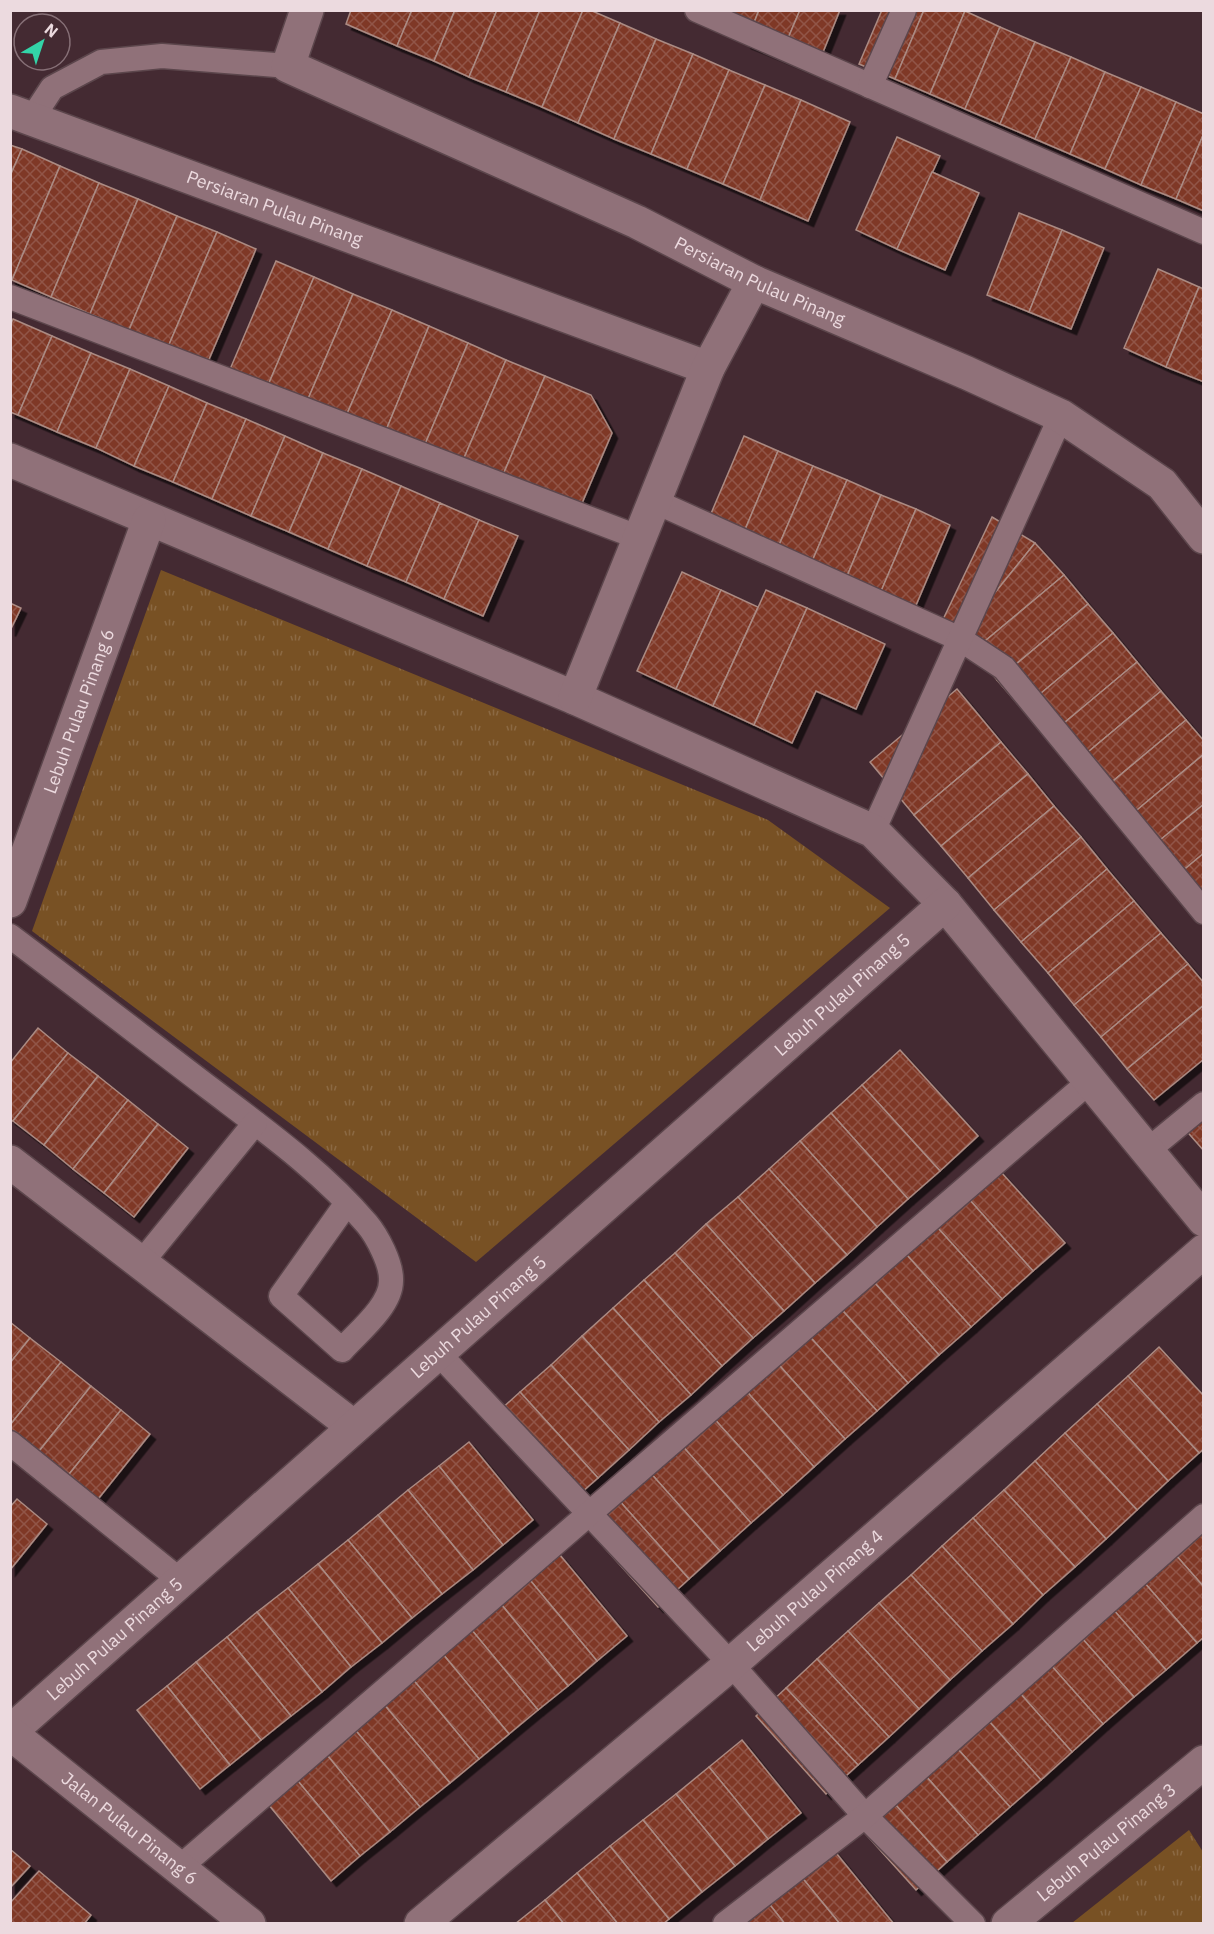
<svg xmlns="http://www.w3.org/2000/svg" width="1214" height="1934" font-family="'IBM Plex Sans',sans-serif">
	<defs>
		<pattern id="park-tufts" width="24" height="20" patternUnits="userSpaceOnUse" patternTransform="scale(1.5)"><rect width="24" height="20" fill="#785124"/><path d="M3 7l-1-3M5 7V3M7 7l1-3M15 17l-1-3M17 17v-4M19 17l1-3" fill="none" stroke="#8b6943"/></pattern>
		<pattern id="building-cross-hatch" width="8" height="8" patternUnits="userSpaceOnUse" patternTransform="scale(1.5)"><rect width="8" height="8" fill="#7f3828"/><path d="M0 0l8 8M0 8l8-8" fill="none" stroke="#915447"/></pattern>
		<filter id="shadow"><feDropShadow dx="5.5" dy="5.5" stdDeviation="0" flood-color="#0009"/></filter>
	</defs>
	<rect width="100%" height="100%" fill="#442a32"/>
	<!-- park -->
	<g fill="url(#park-tufts)">
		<polygon points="161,570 768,820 890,908 476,1262 32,931"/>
		<polygon points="1189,1830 1203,1852 1203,1923 1072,1923"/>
	</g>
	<!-- building -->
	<g fill="url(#building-cross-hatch)" stroke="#ab8b83" stroke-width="1.5" filter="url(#shadow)">
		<polygon points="351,10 412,10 397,46 346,24"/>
		<polygon points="412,10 455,10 434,61 397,46"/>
		<polygon points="455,10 497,10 469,77 434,61"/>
		<polygon points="497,10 540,10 506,92 469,77"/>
		<polygon points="540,10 583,10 542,107 506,92"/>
		<polygon points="583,10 590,10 620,23 578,123 542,107"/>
		<polygon points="719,10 759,10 746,43"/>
		<polygon points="759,10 800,10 780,57 746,43"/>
		<polygon points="800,10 840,10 815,72 780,57"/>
		<polygon points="882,10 924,10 895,79 859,64"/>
		<polygon points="924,10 965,11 930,94 895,79"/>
		<polygon points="965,11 1000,27 965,109 930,94"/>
		<polygon points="620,23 656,39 614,139 578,123"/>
		<polygon points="1000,27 1035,42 1000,124 965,109"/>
		<polygon points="656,39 693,54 651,154 614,139"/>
		<polygon points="1035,42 1071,57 1035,139 1000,124"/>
		<polygon points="693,54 729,70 687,169 651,154"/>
		<polygon points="1071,57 1105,72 1070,154 1035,139"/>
		<polygon points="729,70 765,85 723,184 687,169"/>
		<polygon points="1105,72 1141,87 1105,169 1070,154"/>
		<polygon points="765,85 801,100 760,200 723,184"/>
		<polygon points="1141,87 1176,102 1141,185 1105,169"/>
		<polygon points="801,100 850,122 808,221 760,200"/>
		<polygon points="1176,102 1204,114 1204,133 1176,199 1141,185"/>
		<polygon points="1204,133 1204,211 1176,199"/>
		<polygon points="897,137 940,156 897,249 856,230"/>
		<polygon points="10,145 22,149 10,176"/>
		<polygon points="22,149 60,166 12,280 10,280 10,176"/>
		<polygon points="60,166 99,183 51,297 12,280"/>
		<polygon points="932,172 979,193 945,270 897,249"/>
		<polygon points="99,183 138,199 90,314 51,297"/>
		<polygon points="138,199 177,216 129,330 90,314"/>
		<polygon points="1019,213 1062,230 1029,312 987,295"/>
		<polygon points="177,216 217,232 168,347 129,330"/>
		<polygon points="1062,230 1104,248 1071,329 1029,312"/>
		<polygon points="217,232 256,249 207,364 168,347"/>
		<polygon points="276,261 314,277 266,390 228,374"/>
		<polygon points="1158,269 1199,287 1166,367 1124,348"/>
		<polygon points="314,277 353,294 305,406 266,390"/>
		<polygon points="1199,287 1204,289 1204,382 1166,367"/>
		<polygon points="353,294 392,310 343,423 305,406"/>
		<polygon points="392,310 429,326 382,440 343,423"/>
		<polygon points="13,319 52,336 18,415 10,412 10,326"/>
		<polygon points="429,326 468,343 420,456 382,440"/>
		<polygon points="52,336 91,353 57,432 18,415"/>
		<polygon points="468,343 506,360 458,472 420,456"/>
		<polygon points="91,353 130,369 96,448 57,432"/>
		<polygon points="506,360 545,376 497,489 458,472"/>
		<polygon points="130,369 169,386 134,466 96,448"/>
		<polygon points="545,376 591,395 612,433 574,522 497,489"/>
		<polygon points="169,386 207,403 173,482 134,466"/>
		<polygon points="207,403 246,419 212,499 173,482"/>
		<polygon points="246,419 285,436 251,516 212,499"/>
		<polygon points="285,436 323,453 289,532 251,516"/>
		<polygon points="744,436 778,451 739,544 704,530"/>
		<polygon points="778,451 813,466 773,559 739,544"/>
		<polygon points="323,453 362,469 328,549 289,532"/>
		<polygon points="813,466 847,480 807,573 773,559"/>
		<polygon points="362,469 401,486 367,566 328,549"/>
		<polygon points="847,480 881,495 842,588 807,573"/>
		<polygon points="401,486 440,503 406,582 367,566"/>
		<polygon points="881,495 916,509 876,603 842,588"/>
		<polygon points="440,503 479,520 444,599 406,582"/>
		<polygon points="916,509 950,525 911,617 876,603"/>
		<polygon points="992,517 1035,543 957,640 938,630"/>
		<polygon points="479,520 518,536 483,616 444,599"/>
		<polygon points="1035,543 1064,575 973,651 957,640"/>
		<polygon points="682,572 721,590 676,689 637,671"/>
		<polygon points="1064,575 1088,604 997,680 973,651"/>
		<polygon points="721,590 758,607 713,706 676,689"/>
		<polygon points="766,590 807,608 754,725 713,706"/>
		<polygon points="10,603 21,608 10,631"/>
		<polygon points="1088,604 1113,633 1022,709 997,680"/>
		<polygon points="807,608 885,644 856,709 816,691 792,743 754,725"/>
		<polygon points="1113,633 1137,662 1046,738 1022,709"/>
		<polygon points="1137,662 1161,691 1070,767 1046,738"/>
		<polygon points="957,689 1001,742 914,815 870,762"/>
		<polygon points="1161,691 1186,720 1095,796 1070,767"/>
		<polygon points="1186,720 1204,741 1204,754 1119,825 1095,796"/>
		<polygon points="1001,742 1028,774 941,846 914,815"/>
		<polygon points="1204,754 1204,804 1143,854 1119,825"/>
		<polygon points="1028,774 1054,806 968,878 941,846"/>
		<polygon points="1204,804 1204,853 1168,883 1143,854"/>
		<polygon points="1054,806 1081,837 994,910 968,878"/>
		<polygon points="1081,837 1107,869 1021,942 994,910"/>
		<polygon points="1204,853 1204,903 1168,883"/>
		<polygon points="1107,869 1134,901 1048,973 1021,942"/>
		<polygon points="1134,901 1161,933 1074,1005 1048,973"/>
		<polygon points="1161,933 1188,964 1101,1037 1074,1005"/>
		<polygon points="1188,964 1204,983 1204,1005 1127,1069 1101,1037"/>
		<polygon points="1204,1005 1204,1059 1154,1100 1127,1069"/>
		<polygon points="38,1028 68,1053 13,1121 10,1119 10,1063"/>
		<polygon points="900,1050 978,1136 940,1171 862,1085"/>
		<polygon points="68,1053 98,1076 44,1145 13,1121"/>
		<polygon points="98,1076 128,1100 73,1169 44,1145"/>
		<polygon points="862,1085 940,1171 908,1199 831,1113"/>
		<polygon points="1204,1098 1204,1151 1177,1120"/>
		<polygon points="128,1100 158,1124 104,1193 73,1169"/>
		<polygon points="831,1113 908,1199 877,1227 800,1141"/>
		<polygon points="158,1124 188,1148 134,1217 104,1193"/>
		<polygon points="800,1141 877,1227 847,1255 769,1169"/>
		<polygon points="991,1161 1065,1243 1033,1271 960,1189"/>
		<polygon points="769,1169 847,1255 815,1283 738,1197"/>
		<polygon points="960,1189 1033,1271 1002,1299 928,1217"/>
		<polygon points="738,1197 815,1283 784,1311 706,1224"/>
		<polygon points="928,1217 1002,1299 971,1327 898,1245"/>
		<polygon points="706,1224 784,1311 753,1338 675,1253"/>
		<polygon points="898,1245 971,1327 939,1355 866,1273"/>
		<polygon points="675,1253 753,1338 722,1366 644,1280"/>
		<polygon points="866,1273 939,1355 908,1383 834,1301"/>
		<polygon points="644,1280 722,1366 691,1395 613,1308"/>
		<polygon points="834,1301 908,1383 877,1411 803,1329"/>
		<polygon points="613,1308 691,1395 659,1422 582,1336"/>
		<polygon points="10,1322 30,1338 10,1363"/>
		<polygon points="803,1329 877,1411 845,1439 772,1357"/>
		<polygon points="582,1336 659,1422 629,1450 551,1365"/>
		<polygon points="30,1338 61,1362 10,1425 10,1363"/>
		<polygon points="1159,1347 1204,1396 1204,1449 1199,1453 1128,1376"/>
		<polygon points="772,1357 845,1439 814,1467 741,1385"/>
		<polygon points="61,1362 91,1386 28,1465 10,1452 10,1425"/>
		<polygon points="551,1365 629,1450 598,1478 520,1392"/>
		<polygon points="1128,1376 1199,1453 1168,1481 1097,1404"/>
		<polygon points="741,1385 814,1467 783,1495 709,1413"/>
		<polygon points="91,1386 121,1410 57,1489 28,1465"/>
		<polygon points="520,1392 598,1478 566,1506 489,1420"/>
		<polygon points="1097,1404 1168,1481 1137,1510 1065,1433"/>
		<polygon points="121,1410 150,1434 87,1513 57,1489"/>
		<polygon points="709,1413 783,1495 751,1523 678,1441"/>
		<polygon points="1065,1433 1137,1510 1106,1539 1035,1461"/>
		<polygon points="678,1441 751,1523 720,1551 647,1469"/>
		<polygon points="469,1442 533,1520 503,1545 439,1466"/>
		<polygon points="1035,1461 1106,1539 1075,1567 1004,1490"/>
		<polygon points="439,1466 503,1545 473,1570 408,1490"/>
		<polygon points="647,1469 720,1551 689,1579 616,1497"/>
		<polygon points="408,1490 473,1570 442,1594 378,1515"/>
		<polygon points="1004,1490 1075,1567 1043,1595 973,1518"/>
		<polygon points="616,1497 689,1579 658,1607 584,1525"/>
		<polygon points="17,1499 47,1524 10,1570 10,1507"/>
		<polygon points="378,1515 442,1594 412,1618 348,1540"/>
		<polygon points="973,1518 1043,1595 1013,1624 942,1546"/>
		<polygon points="1204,1523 1204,1587 1167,1545"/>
		<polygon points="348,1540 412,1618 382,1643 318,1564"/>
		<polygon points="1167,1545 1204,1587 1204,1637 1197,1643 1136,1573"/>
		<polygon points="942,1546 1013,1624 982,1651 911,1575"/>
		<polygon points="560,1555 627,1636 597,1661 530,1580"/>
		<polygon points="318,1564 382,1643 351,1667 288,1588"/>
		<polygon points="1136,1573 1197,1643 1166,1670 1105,1600"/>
		<polygon points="911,1575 982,1651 950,1680 879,1603"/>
		<polygon points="530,1580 597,1661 568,1686 501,1604"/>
		<polygon points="288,1588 351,1667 322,1692 257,1612"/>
		<polygon points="1105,1600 1166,1670 1134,1697 1073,1628"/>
		<polygon points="879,1603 950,1680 919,1709 848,1631"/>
		<polygon points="501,1604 568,1686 538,1710 471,1629"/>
		<polygon points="257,1612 322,1692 291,1716 227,1637"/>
		<polygon points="1073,1628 1134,1697 1103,1724 1042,1655"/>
		<polygon points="471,1629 538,1710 509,1734 442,1653"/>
		<polygon points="848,1631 919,1709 889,1737 817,1659"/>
		<polygon points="227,1637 291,1716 261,1740 196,1662"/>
		<polygon points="442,1653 509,1734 479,1759 411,1677"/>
		<polygon points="1042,1655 1103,1724 1072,1752 1011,1683"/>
		<polygon points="817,1659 889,1737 858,1765 786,1688"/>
		<polygon points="196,1662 261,1740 230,1765 167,1686"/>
		<polygon points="411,1677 479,1759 450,1783 382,1702"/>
		<polygon points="1011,1683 1072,1752 1041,1780 980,1711"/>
		<polygon points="167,1686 230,1765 200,1789 137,1710"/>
		<polygon points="786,1688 858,1765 826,1794 756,1716"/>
		<polygon points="382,1702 450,1783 420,1807 352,1726"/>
		<polygon points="980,1711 1041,1780 1010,1807 948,1738"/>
		<polygon points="352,1726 420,1807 390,1832 323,1750"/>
		<polygon points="948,1738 1010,1807 978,1835 917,1766"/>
		<polygon points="742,1740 801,1813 768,1839 709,1767"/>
		<polygon points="323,1750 390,1832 360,1856 293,1775"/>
		<polygon points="917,1766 978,1835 947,1862 885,1793"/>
		<polygon points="709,1767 768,1839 735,1866 676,1794"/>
		<polygon points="293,1775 360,1856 331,1881 264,1799"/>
		<polygon points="885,1793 947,1862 916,1890 854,1821"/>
		<polygon points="676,1794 735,1866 702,1892 643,1820"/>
		<polygon points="643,1820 702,1892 669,1919 610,1846"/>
		<polygon points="610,1846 669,1919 663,1924 618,1924 577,1873"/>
		<polygon points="832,1848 894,1924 840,1924 800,1875"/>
		<polygon points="10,1849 30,1866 10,1888"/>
		<polygon points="39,1871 91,1915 84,1924 10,1924 10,1903"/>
		<polygon points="577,1873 618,1924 564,1924 545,1900"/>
		<polygon points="800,1875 840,1924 785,1924 767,1901"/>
		<polygon points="545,1900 564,1924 515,1924"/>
		<polygon points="767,1901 785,1924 739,1924"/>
	</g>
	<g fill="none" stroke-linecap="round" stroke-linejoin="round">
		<!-- service casing -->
		<g stroke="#5c464c" stroke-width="27">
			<g id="service">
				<polyline points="697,10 1204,232"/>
				<polyline points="870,86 904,10"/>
				<polyline points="31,120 52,88 101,62 162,56 288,66"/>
				<polyline points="10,297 640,538"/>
				<polyline points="654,501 960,639 1004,668 1204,912"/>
				<polyline points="873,831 1061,416"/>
				<path d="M10,936C78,987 145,1039 212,1090C266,1131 323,1172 367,1224C377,1236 392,1264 391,1281C391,1306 358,1332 342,1350L281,1296L347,1203"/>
				<polyline points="1147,1151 1204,1104"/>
				<polyline points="141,1263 255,1123"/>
				<polyline points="438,1353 731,1664 865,1816 973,1924"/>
				<polyline points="10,1443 181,1581"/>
				<polyline points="179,1868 1090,1081"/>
				<polyline points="725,1924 865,1816 1204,1516"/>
			</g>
		</g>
		<!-- minor casing -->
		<g stroke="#5c464c" stroke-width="36">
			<g id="minor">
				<path id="s1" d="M307,10L288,66L637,222L754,282L967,373L1061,416L1162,484L1204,537"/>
				<path id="s2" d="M10,111L708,368"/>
				<polyline points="10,460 575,698 873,831 945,904 1204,1220"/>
				<polyline points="575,698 708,368 754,282"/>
				<path id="s3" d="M10,901L149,520"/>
				<polyline points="10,1162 354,1427"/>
				<path id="s4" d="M10,1732L945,904"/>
				<path id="s5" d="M10,1733L249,1924"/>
				<path id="s6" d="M421,1924L731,1664L1204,1251"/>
				<path id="s7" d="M1008,1924L1204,1762"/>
			</g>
		</g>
		<!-- service -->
		<use href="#service" stroke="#907179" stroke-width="24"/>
		<!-- minor -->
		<use href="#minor" stroke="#907179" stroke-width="33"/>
	</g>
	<g text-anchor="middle" stroke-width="6" stroke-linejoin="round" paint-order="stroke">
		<!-- street labels -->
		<g font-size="18" fill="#ecdadf" stroke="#442a32">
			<text dy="6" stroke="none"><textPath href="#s2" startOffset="282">Persiaran Pulau Pinang</textPath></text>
			<text dy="6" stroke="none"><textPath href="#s1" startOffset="578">Persiaran Pulau Pinang</textPath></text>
			<text dy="6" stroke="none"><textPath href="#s3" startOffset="202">Lebuh Pulau Pinang 6</textPath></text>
			<text dy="6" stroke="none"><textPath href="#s4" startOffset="1112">Lebuh Pulau Pinang 5</textPath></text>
			<text dy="6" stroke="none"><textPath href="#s4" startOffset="626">Lebuh Pulau Pinang 5</textPath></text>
			<text dy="6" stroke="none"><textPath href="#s6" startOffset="516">Lebuh Pulau Pinang 4</textPath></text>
			<text dy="6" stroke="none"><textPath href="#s4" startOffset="140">Lebuh Pulau Pinang 5</textPath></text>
			<text dy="6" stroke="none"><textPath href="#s5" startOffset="153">Jalan Pulau Pinang 6</textPath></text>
			<text dy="6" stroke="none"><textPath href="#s7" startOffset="128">Lebuh Pulau Pinang 3</textPath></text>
		</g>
	</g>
	<!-- border -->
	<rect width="1214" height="1934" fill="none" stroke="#ecdadf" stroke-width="24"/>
	<!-- north arrow -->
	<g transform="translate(42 42) rotate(39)"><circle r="28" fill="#442a32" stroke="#877077" stroke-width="1.5"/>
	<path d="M0-4.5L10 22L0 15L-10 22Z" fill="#33d4a8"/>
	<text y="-9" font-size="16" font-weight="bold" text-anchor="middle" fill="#ecdadf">N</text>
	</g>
</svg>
